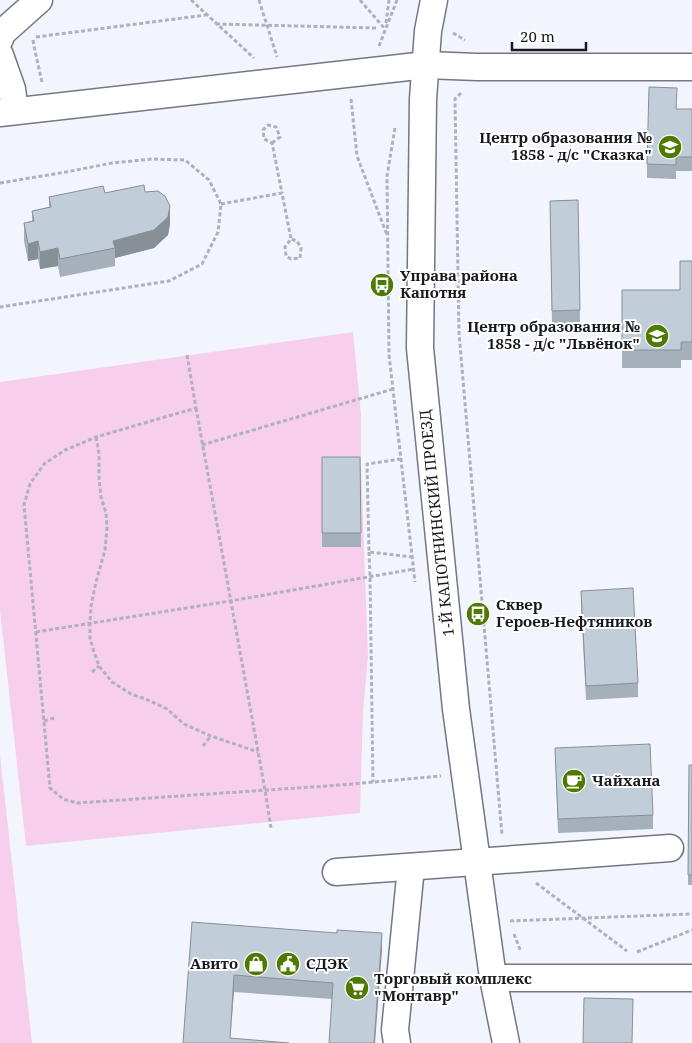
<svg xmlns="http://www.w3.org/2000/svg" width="692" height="1043" font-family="'Noto Serif',serif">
	<rect width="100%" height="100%" fill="#f3f5fe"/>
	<!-- green -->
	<g fill="#f7cfed">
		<polygon points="353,332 361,414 361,464 368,656 363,712 360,813 26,846 0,611 0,382"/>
		<polygon points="0,755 32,1043 0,1043"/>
	</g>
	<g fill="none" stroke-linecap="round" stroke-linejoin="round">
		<!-- minor casing -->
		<g stroke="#747683" stroke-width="29">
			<g id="minor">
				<polyline points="434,0 428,31 423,99 420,348 456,709 493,978 506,1043"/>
				<polyline points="0,39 2,33 39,0"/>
				<polyline points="0,55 12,89 15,111"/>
				<polyline points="0,113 426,65 477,67 692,67"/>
				<polyline points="336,872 670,848"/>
				<polyline points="493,978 692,978"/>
				<polyline points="397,1043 395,1030 411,867"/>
			</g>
		</g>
		<!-- path -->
		<g stroke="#b0b1b9" stroke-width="3" stroke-dasharray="4 2.5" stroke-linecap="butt">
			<polyline points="191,0 254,58"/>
			<polyline points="259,0 277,57"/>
			<polyline points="360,0 385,29"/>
			<polyline points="386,23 389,0"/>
			<polyline points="216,24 376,28"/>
			<polyline points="453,33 465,40"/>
			<polyline points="36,37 206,15"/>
			<polyline points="33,40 35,51 42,82"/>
			<polyline points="379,46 397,0"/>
			<polyline points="461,93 455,99 459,333 502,835"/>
			<polyline points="351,99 357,156 387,235"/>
			<polyline points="395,128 387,176 389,355 415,582"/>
			<polyline points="272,143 280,137 276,127 268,125 263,130 264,139 272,143 282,193"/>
			<polyline points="0,183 66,172 112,163 152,159 185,160 209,180 221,204 218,232 202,264 169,281 0,307"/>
			<polyline points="221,204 282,193 291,239 285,247 286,256 291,259 300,258 301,248 297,241 291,239"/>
			<polyline points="187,355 196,408 96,437 65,450 44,464 30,484 24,505 50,788 63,799 77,803 341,785 441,776"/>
			<polyline points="196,408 265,790 271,828"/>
			<polyline points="96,437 99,454 99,478 101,497 106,513 107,528 105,550 96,582 91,606 90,623 90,638 94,652 99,666 112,682 131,694 148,700 167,709 184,724 211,736 258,752"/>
			<polyline points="202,445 393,389"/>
			<polyline points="401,459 367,464 369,552 412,557"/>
			<polyline points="369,552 370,576 373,782"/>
			<polyline points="36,632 230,601 414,569"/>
			<polyline points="92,672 99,666"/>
			<polyline points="44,721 54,718"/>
			<polyline points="203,746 211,736"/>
			<polyline points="536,883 627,951"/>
			<polyline points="510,921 692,914"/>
			<polyline points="514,934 521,952"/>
			<polyline points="637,952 692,930"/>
		</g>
		<!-- minor -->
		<use href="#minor" stroke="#fff" stroke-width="26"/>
	</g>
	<!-- wall -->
	<g fill="#a6b0ba">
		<polygon points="677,109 692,109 692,171 676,171 676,179 647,178 647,164"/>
		<polygon points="145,192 170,224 168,235 154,248 115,258 115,266 60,277 58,266 40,269 38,259 28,261 24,241 24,223 32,221 32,211 49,207 49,197 105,193"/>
		<polygon points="578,200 580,324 552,325 550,201"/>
		<polygon points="692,261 692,360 681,360 681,368 622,368 622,290 680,290"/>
		<polygon points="322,457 360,457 361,547 322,547"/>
		<polygon points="581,591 638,683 638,697 586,700 581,605"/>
		<polygon points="555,748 653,815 653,829 558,833"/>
		<polygon points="689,765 692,765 692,885 688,885"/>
		<polygon points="192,922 382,950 332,999 234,992 183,1043"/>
	</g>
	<!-- shaded-wall -->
	<g fill="#879097">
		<polygon points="170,206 170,224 168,235 154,248 115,258 115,248 113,241"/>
		<polygon points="38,241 38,259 28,261 28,244"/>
		<polygon points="58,248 58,266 40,269 40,252"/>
		<polygon points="382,933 382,950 375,1043 374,1043"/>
		<polygon points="234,975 234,992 230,1043"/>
	</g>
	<!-- building -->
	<g fill="#c1cdd8" stroke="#879097">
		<polygon points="649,87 677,88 676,109 692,109 692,157 676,157 676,165 647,164"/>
		<polygon points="144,185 145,192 158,191 165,196 170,206 168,217 154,230 113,241 115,248 60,259 58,248 40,252 38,241 28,244 24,223 34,221 32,211 51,207 49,197 103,186 105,193"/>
		<polygon points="578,200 580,310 552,311 550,201"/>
		<polygon points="680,261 692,261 692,342 681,342 681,350 622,350 622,290 680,290"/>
		<polygon points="322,457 360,457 361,533 322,533"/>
		<polygon points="633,588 638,683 586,686 581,591"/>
		<polygon points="650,744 653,815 558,819 555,748"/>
		<polygon points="689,765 692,765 692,875 688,875"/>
		<polygon points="192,922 337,933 337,930 382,933 374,1043 329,1043 333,983 234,975 230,1038 289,1043 183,1043"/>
		<polygon points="584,998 633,999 632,1043 583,1043"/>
	</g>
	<!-- icons -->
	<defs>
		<g id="school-disc" transform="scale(1.25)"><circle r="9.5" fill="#4d7a00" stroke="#fff"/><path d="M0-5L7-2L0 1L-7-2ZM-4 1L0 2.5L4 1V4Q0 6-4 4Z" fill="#fff"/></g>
		<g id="bus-disc" transform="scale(1.25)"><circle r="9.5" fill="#4d7a00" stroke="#fff"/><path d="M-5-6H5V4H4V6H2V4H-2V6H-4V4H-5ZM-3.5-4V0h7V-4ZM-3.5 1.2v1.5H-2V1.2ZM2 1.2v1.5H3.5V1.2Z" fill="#fff"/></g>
		<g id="cafe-disc" transform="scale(1.25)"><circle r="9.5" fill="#4d7a00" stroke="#fff"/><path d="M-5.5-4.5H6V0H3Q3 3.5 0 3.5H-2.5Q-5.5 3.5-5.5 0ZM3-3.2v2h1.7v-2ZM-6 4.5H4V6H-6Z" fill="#fff"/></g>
		<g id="shop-disc" transform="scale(1.25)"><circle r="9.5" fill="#4d7a00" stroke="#fff"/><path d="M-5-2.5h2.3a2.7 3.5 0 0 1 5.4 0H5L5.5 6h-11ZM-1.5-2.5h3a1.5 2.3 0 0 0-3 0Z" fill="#fff"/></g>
		<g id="civic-disc" transform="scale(1.25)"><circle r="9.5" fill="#4d7a00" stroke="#fff"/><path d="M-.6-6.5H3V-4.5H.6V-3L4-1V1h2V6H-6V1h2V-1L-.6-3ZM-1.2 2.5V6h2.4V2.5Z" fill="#fff"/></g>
		<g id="supermarket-disc" transform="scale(1.25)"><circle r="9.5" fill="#4d7a00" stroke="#fff"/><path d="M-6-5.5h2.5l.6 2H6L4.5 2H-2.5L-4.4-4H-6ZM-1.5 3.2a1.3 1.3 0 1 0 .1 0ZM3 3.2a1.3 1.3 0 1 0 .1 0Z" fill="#fff"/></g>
	</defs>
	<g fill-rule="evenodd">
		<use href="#school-disc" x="670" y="147"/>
		<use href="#bus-disc" x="382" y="285"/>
		<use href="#school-disc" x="657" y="336"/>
		<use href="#bus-disc" x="478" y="614"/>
		<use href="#cafe-disc" x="574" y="781"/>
		<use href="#shop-disc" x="256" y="964"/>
		<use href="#civic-disc" x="288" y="964"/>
		<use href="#supermarket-disc" x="357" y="988"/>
	</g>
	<g text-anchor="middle" stroke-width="4" stroke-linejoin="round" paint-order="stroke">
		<!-- poi labels -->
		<g font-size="15" font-weight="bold" fill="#18191e" stroke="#fff" text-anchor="start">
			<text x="652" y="143" text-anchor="end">Центр образования №<tspan x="652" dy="17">1858 - д/с "Сказка"</tspan></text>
			<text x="400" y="281">Управа района<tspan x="400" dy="17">Капотня</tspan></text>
			<text x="640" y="332" text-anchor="end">Центр образования №<tspan x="640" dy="17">1858 - д/с "Львёнок"</tspan></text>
			<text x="496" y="610">Сквер<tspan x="496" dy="17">Героев-Нефтяников</tspan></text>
			<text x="592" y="786">Чайхана</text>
			<text x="238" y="969" text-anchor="end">Авито</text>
			<text x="306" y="969">СДЭК</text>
			<text x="374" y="984">Торговый комплекс<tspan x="374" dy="17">"Монтавр"</tspan></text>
		</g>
		<!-- street labels -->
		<g font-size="15" fill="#18191e" stroke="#fff">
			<text transform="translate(437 523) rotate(-96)" y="5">1-Й КАПОТНИНСКИЙ ПРОЕЗД</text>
		</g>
	</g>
	<!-- scale -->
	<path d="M512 42v8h74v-8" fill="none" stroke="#18191e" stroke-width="2.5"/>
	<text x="520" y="42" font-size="15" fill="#18191e" stroke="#ffffff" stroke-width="4" paint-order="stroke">20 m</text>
</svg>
